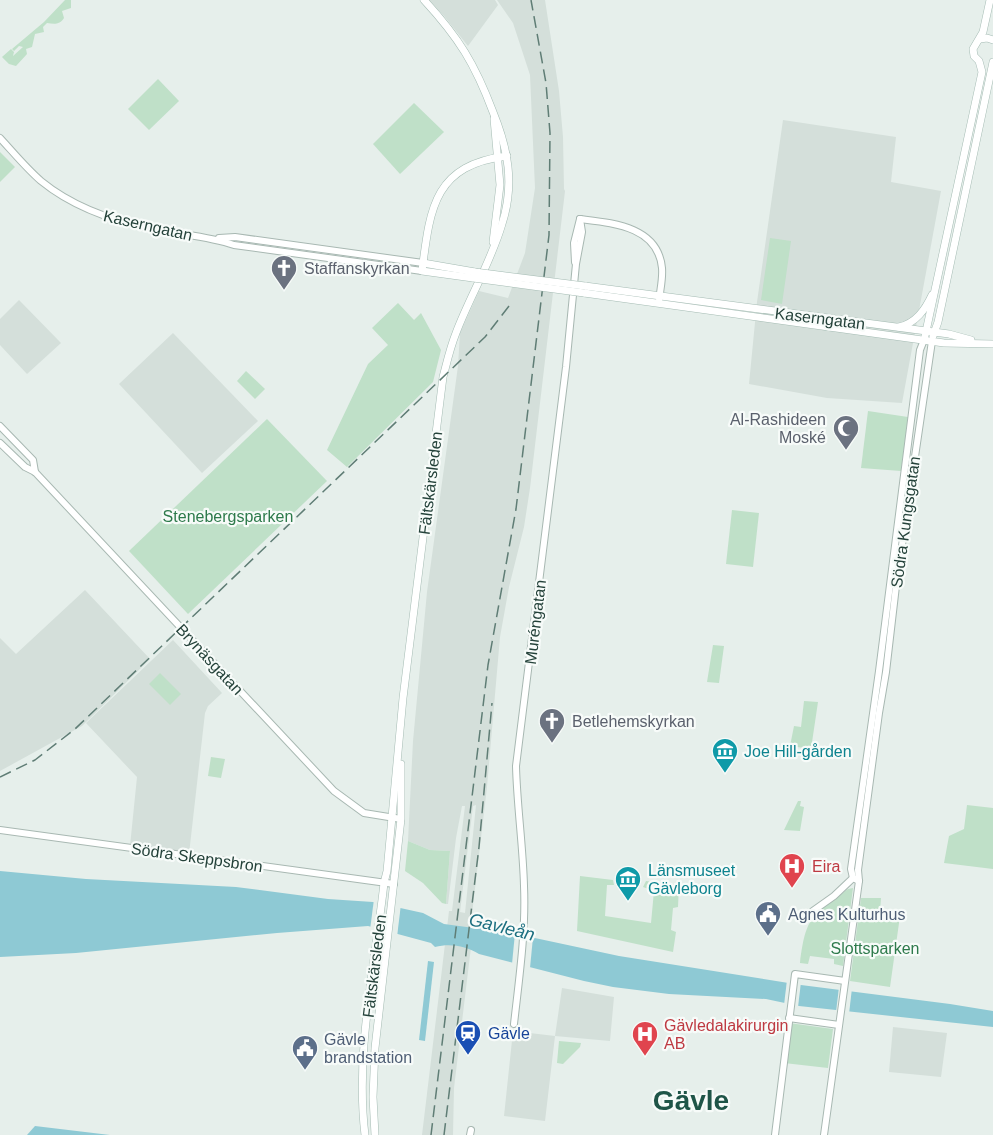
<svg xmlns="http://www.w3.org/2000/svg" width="993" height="1135" font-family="Arial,sans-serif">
	<rect width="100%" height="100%" fill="#e6efeb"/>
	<!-- built -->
	<g fill="#d4dfda" fill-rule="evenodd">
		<polygon points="429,0 495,0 498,5 468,46 444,16"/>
		<path d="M497,0H545L559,91L563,137L564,189L565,191L530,488L524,527L509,587L500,637L487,787L472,914H475L454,1088L453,1135H422L449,911H452L465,806H462L456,838L448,904H446L450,851L430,850L408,841L413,741L427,592L458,366L460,333L479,291L508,298L525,253L535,188L530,75L513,23ZM476,805L465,913L460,912L473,806Z"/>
		<polygon points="783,120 896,137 891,182 941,191 902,403 827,398 749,384 757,302"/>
		<polygon points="19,300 61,343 27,374 0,345 0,319"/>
		<polygon points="173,333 258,421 202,473 119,384"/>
		<polygon points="85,590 150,659 82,726 0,771 0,638 16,654"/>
		<polygon points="173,640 222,693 208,706 205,713 189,854 130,846 137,777 86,723"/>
		<polygon points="562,988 614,997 610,1041 555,1036 545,1121 504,1116 513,1031 555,1036"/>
		<polygon points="893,1027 947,1033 941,1077 889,1072"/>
	</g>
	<!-- green -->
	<g fill="#bfe0c8">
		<path d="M65,0H71V8L62,11L64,18C60,25 54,24 47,23L43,27L44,32L35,34L32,47L26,49L27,54L16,66L9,64L2,57L11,49L14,52L13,56L23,47L19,46L14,51L12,49L44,22Z"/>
		<polygon points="158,79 179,101 149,130 128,109"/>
		<polygon points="414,103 444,132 400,174 373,144"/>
		<polygon points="0,152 15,167 0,182"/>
		<polygon points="770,238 791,241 782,304 761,300"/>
		<polygon points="398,303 414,320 421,313 441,350 433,382 347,467 327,450 368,364 388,345 372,328"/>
		<polygon points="246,371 265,389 255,399 237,381"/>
		<polygon points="868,411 908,417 901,471 861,468"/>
		<polygon points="267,419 327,481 188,614 129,551"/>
		<polygon points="732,510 759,513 753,567 726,564"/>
		<polygon points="713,645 724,646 719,683 707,682"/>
		<polygon points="160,673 181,694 170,705 149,684"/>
		<polygon points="804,701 818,702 811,749 790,746 794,726 801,727"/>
		<polygon points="211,757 225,759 221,778 208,776"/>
		<polygon points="798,801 801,801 800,806 804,807 800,831 784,830"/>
		<polygon points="967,805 993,808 993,869 944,863 949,836 964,829"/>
		<polygon points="408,841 430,850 450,851 446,904 442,903 423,883 405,871"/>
		<polygon points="580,876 613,880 614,885 607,885 605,916 651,923 654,891 643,887 646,881 679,885 678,907 673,908 671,930 676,932 673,952 577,931"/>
		<path d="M853,888L843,966L834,964V959L810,956L808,964L800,963C806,916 811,917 848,889Z"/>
		<polygon points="861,898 881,898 880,912 900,916 890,987 850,981"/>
		<polygon points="789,1023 833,1029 828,1068 784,1063"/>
		<polygon points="559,1041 581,1043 580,1047 563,1064 557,1063"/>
	</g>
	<!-- water -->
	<g fill="#8ec9d4">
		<path d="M0,871L86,879L236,887L328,899L373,902L423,913L444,924L474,928L479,926L619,956L801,985L950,1004L993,1011V1027L799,1006L766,999L669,994L613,987L584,981L479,954C466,946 450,943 435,947L431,943L368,926L277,933L76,953L0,957Z"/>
		<polygon points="428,961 434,962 425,1041 419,1040"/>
		<polygon points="35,1126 110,1135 27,1135"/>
	</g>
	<!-- pier -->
	<g fill="#e6efeb">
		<polygon points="374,899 401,904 397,937 370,930"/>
		<polygon points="515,933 533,937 530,968 512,964"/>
		<polygon points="787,980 801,982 798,1007 784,1005"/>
		<polygon points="839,987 852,988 849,1014 836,1012"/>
	</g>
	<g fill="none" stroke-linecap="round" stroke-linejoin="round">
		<!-- tertiary casing -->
		<g stroke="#a8b8b2" stroke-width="8">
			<g id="tertiary">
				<path d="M0,138C13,152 26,168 41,181C74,208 113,221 153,229C181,235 208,236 234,245L422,271"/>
				<path d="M580,219C612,223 658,226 662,268C663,279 660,290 659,301"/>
				<polyline points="219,238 235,237 423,263"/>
				<polyline points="575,262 574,243 580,219"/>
				<polyline points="0,426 33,460 35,472"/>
				<polyline points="0,443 25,467 35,472 334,791 364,813 401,819"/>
				<polyline points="0,830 394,884"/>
				<polyline points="859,881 853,878 851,869 879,671 920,350 924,340"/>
				<polyline points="810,913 834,896 853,878"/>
				<polyline points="789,1018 839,1025"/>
				<path d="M514,1024C519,979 526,932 524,886C523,846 517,806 516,766L566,367L576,264L582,232L580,219"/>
				<polyline points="470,1135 471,1130"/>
				<polyline points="775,1135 795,974 845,981"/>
				<polyline points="824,1135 859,881 858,870 879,713 886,672 896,586 932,341"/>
			</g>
		</g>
		<!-- secondary casing -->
		<g stroke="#a4bbb3" stroke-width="8">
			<g id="secondary">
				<polyline points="980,39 987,38 993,40"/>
				<polyline points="493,242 500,185 494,119"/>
				<polyline points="423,263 475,272"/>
				<path d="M473,278L422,271C430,208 434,165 507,156"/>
				<polyline points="585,286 949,334 971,340"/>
				<polyline points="584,293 944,343 993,344"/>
				<path d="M899,327C916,323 925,310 932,295"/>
				<polyline points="925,336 982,72 979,61 974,56 973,49 983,32 990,0"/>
				<polyline points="933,336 938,322 993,62"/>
				<path d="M365,1135C355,1053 375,965 384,883L387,871L403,698L443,377C447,362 450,348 456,333C470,296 491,262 502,224C515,184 508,149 493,112C475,64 459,38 424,0"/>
				<polyline points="375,1135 373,1097 375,1048 401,819 401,764"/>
			</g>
		</g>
		<!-- tertiary -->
		<use href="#tertiary" stroke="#fff" stroke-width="6"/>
		<!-- secondary -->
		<use href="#secondary" stroke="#fff" stroke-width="7"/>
		<!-- rail -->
		<g stroke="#5f7d75" stroke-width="1.5" stroke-dasharray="12 6" stroke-linecap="butt">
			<polyline points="0,777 35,760 75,729 485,337 509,306"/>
			<polyline points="431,1135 488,665 516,509 549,235 550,133 546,83 531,0"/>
			<polyline points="444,1135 479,847 492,703"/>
		</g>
		<!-- secondary-bridge casing -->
		<g stroke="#a4bbb3" stroke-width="8" stroke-linecap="butt">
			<g id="secondary-bridge">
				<polyline points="475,272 585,286"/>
				<polyline points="473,278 584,293"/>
			</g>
		</g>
		<!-- secondary-bridge -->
		<use href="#secondary-bridge" stroke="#fff" stroke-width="7"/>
	</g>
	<!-- icons -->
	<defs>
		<g id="church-pin" transform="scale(1.35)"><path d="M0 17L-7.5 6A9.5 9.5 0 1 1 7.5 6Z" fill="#6b7280" stroke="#f7fbf9"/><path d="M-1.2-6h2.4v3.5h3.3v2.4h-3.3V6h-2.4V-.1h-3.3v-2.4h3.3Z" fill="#fff"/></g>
		<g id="mosque-pin" transform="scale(1.35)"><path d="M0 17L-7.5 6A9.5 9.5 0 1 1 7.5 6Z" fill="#6b7280" stroke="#f7fbf9"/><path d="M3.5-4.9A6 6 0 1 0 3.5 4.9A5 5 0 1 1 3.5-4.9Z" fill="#fff"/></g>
		<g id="museum-pin" transform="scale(1.35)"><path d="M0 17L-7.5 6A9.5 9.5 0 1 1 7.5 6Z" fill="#0f9aa8" stroke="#f7fbf9"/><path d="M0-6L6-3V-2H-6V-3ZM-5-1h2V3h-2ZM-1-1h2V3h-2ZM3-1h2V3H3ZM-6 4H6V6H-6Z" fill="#fff"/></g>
		<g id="hospital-pin" transform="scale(1.35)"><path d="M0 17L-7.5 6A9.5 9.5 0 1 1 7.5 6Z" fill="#e0444e" stroke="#f7fbf9"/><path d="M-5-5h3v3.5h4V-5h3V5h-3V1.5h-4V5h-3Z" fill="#fff"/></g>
		<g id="civic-pin" transform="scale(1.35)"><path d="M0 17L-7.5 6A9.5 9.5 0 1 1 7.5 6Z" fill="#5c6f8a" stroke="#f7fbf9"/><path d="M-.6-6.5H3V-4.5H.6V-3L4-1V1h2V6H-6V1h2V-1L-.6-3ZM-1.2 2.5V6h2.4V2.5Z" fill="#fff"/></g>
		<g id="station-pin" transform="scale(1.35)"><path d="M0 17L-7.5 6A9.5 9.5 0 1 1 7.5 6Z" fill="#1a4fb4" stroke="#f7fbf9"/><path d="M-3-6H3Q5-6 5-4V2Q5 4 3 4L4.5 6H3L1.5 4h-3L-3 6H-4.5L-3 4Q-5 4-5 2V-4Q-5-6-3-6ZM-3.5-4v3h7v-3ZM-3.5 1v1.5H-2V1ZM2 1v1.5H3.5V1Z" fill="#fff"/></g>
	</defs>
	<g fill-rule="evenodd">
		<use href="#church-pin" x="284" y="268"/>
		<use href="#mosque-pin" x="846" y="428"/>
		<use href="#church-pin" x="552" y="721"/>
		<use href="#museum-pin" x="725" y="751"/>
		<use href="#hospital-pin" x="792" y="866"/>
		<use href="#museum-pin" x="628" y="879"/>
		<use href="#civic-pin" x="768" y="914"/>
		<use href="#station-pin" x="468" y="1033"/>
		<use href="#hospital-pin" x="645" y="1034"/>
		<use href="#civic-pin" x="305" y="1048"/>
	</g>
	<g text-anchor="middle" stroke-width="4.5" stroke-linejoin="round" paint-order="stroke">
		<!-- street labels -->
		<g font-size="16" fill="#24423a" stroke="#f7fbf9">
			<text transform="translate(148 225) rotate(13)" y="6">Kaserngatan</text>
			<text transform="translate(820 318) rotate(7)" y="6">Kaserngatan</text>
			<text transform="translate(430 483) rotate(-83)" y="6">Fältskärsleden</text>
			<text transform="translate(905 522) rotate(-82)" y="6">Södra Kungsgatan</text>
			<text transform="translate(535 622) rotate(-83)" y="6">Muréngatan</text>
			<text transform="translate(210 659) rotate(47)" y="6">Brynäsgatan</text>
			<text transform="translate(197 857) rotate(8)" y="6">Södra Skeppsbron</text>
			<text transform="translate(374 966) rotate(-83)" y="6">Fältskärsleden</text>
		</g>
		<!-- worship labels -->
		<g font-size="16" fill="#5b616d" stroke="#f7fbf9" text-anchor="start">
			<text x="304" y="274">Staffanskyrkan</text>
			<text x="826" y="425" text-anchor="end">Al-Rashideen<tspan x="826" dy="18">Moské</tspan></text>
			<text x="572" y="727">Betlehemskyrkan</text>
		</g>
		<!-- park labels -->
		<g font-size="16" fill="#2d7a4b" stroke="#f7fbf9">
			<text x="228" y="522">Stenebergsparken</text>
			<text x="875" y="954">Slottsparken</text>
		</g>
		<!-- culture labels -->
		<g font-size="16" fill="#0d838f" stroke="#f7fbf9" text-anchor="start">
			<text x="744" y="757">Joe Hill-gården</text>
			<text x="648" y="876">Länsmuseet<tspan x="648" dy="18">Gävleborg</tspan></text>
		</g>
		<!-- health labels -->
		<g font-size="16" fill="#be3a42" stroke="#f7fbf9" text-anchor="start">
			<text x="812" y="872">Eira</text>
			<text x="664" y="1031">Gävledalakirurgin<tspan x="664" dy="18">AB</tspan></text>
		</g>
		<!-- service labels -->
		<g font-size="16" fill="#4e5e75" stroke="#f7fbf9" text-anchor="start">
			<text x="788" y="920">Agnes Kulturhus</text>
			<text x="324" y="1045">Gävle<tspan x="324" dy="18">brandstation</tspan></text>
		</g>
		<!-- transit labels -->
		<g font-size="16" fill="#164399" stroke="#f7fbf9" text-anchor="start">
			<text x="488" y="1039">Gävle</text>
		</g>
		<!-- water labels -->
		<g font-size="18" font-style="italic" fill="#1c6f80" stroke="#f7fbf9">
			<text transform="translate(502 927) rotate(14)" y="6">Gavleån</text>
		</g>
		<!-- town labels -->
		<g font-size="28" font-weight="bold" fill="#1f5548" stroke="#f7fbf9">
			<text x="691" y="1110">Gävle</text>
		</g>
	</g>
</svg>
